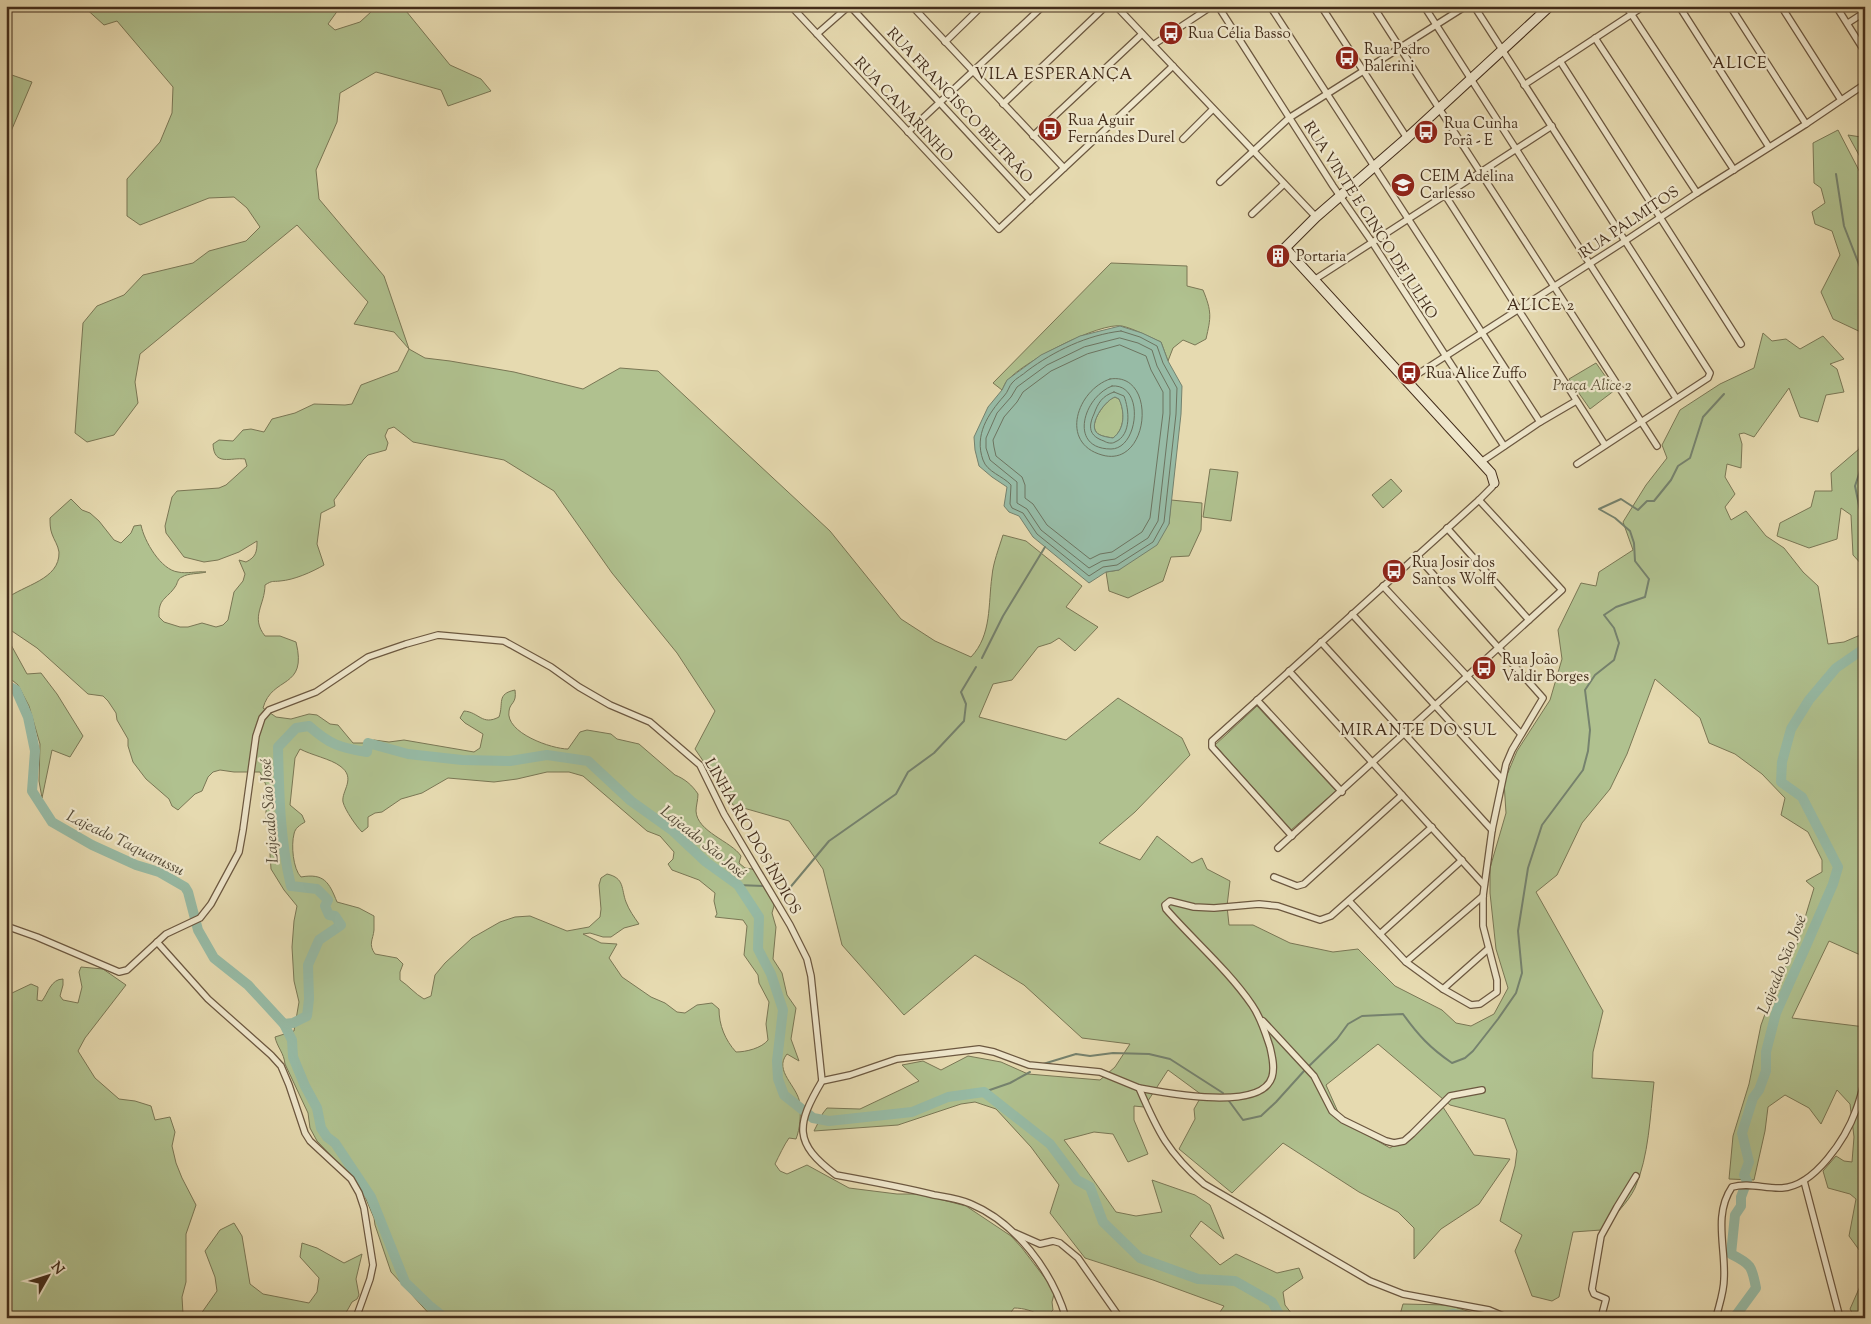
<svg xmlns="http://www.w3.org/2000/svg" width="1871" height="1324" font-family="'Sorts Mill Goudy',serif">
	<rect width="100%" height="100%" fill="#e6dab0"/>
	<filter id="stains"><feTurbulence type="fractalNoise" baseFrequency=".004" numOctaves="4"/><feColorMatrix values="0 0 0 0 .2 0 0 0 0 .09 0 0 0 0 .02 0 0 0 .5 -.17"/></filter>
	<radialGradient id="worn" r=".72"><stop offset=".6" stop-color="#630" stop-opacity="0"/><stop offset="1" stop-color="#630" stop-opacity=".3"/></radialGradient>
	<!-- green -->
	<g fill="#b0c18f" stroke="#7a7755" fill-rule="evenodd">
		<path d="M83,6H341L328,24L335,30L360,22L372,11L384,6H402L450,65L481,79L491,91L448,106L441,90L376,72L340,93L337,122L316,170L319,199L384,276L409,349L425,358L450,361L514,372L583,389L620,368L658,371L830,531L901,619L935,641L971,657C992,635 988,604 992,576C993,563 999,548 1003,535L1026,541L1082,586L1066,607L1098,627L1075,651L1059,638L1051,643L1038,647L1012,680L993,684L979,717L1066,740L1118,698L1182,738L1190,755L1135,812L1099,843L1140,860L1157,836L1192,863L1202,858L1207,869L1230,881L1227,906L1229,925H1253L1290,943L1333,952L1358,949L1395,986L1442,1010L1456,1023L1471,1026L1494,1014L1508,988L1496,949L1490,893V868L1506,813L1504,782L1517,751L1550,700L1562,659L1558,630L1581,583L1596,586L1599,572L1633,550L1623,522L1646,485L1667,458L1662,445L1680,410L1720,384L1754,368L1763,333L1772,341L1786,339L1800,349L1823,336L1844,359L1830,364L1837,369L1844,392L1826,395L1818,422L1800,417L1789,388L1754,437L1744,433L1739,434L1742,444L1741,468L1727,464L1725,477L1735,494L1725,507L1731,520L1746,511L1766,536L1784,548L1803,572L1818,586L1828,644L1844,642L1865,633V957L1829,941L1792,1018L1865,1027V1258L1849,1236L1856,1199L1850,1194L1828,1188L1823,1171L1836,1156L1844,1161L1852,1162L1854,1137L1850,1104L1837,1090L1821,1124L1809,1108L1785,1095L1768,1107L1765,1131L1754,1180L1729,1179L1733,1136L1749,1084L1761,1025L1776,984L1797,944L1814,888L1806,881L1822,872V860L1808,832L1781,815L1785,798L1762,774L1735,754L1709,743L1700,718L1655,679L1627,754L1610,789L1582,823L1557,875L1536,892L1603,1011L1593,1052L1592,1078L1654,1082C1650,1116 1649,1156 1635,1188C1628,1203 1612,1218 1601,1230L1573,1232L1559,1297L1552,1301L1532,1296L1515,1251L1522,1235L1500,1221L1515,1166L1517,1151L1505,1119L1450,1105L1378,1044L1326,1085L1342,1121L1390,1148L1407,1138L1422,1119L1441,1104L1474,1155L1510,1159L1479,1204L1441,1229L1414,1259V1228L1398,1212L1359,1192L1283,1143L1232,1193L1179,1149L1195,1119L1194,1109L1202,1095L1168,1070L1144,1107L1134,1106V1120L1148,1154L1128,1162L1113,1134L1094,1132L1064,1140L1080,1161L1116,1212L1136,1216L1162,1212L1152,1180L1195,1195L1210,1205L1224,1239L1201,1221L1190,1236L1220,1265L1236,1254L1277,1273L1299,1268L1303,1278L1283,1292L1285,1305L1295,1318H1216L1224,1306L1153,1280L1085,1258L1050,1213L1059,1185L1031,1147L996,1109L975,1102L961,1104L898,1125L814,1131L823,1113L827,1108L860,1109L919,1081L902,1065L923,1061L941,1070L968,1056L1001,1062L1028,1074L1100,1080L1115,1067L1130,1044L1082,1038L1024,985L975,955L904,1015L842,945L823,869L789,821L733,805L695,749L715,711L677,653L612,573L554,491L504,460L413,442L394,427L388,429L385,436L388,443L386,450L368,455L363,460L334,500L335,506L321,513L317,544L324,565C312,572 294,580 280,581C272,582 273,580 265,585C265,605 250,617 265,636H280L296,642C308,690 272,675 263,708L276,717L291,719L309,714L317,715L330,724L338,725L353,743H368L374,740L389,742L404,740L474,752L480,748L483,734L465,723L460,718L464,711C479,712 482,726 499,717C504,703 496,694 515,690C517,704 510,702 509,711C505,733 552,749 568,749L580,732L587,730L611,734L617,739L639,744L675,775C685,779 692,785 698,794C698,800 696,806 696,811C697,832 731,841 741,856L739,863L745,868L752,869L758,875L773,899L774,906L772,913L776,927L773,959L782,973L787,995L796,1008L791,1039L799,1061L787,1054C773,1071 798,1086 800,1104C801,1114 800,1129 796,1139L789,1138C784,1145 779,1156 775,1164L780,1171L787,1174L807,1165L849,1188L897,1194H920L966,1206L1011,1236L1022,1248L1051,1286L1054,1294L1052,1302L1053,1310L1048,1315L1041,1316C1033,1311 1024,1308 1014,1308L1007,1318H433L391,1272L375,1225L374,1218L363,1192L342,1166L336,1161L317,1141L310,1128L308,1113L285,1064C284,1053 277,1047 275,1037L294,1031L299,1002L294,981L292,947L294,921L297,906L284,890L271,869L270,854L274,840L266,820V785L260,772H234L220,770L213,772L208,777L202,791L195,794L178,810L172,806L169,799L146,779L133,762L128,746V739L117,720L116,713L108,701L103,696L88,694L37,648L6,627V599C23,585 60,580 59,552C58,545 54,540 52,534C50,529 50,523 50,518L71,499L82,510L90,513L99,521L114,540L121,543L131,533L134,526L141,525C144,541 161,570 178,572C187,574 196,571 206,572C199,574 188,573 182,577C177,579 178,583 175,587C167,599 158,598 159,617L164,622L180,627H188L202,623L216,627L223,625L228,620L234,592L243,581L245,574L239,560L246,562C256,557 257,552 257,541L239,552L218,560L204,562L184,557L166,533L165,526L172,497L177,491L219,488L226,485L247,466L245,459C231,457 214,467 213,444L219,440L233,441L243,430L251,429L264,432L272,419L295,413L314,404L345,405L352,404L361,385L398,371L409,349L394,332L354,324L368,302L297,225L140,354L135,382L138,403L114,435L87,442L75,433L83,323L97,306L124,295L143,275L193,263L209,251L246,241L260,227L247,208L234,197L209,198L140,225L127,216V179L160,142L172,113L173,87L117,21L104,25ZM300,749C311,755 331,759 340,766C357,778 341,791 343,802C345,810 356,826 362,832L368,827V817L375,813L382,812L401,799L422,793L448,778L494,782L517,779L547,772H569L583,776L647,831L660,836L674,852L673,859L668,864L672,870L699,880L715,893L714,901L717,914L715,917L743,920L747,926L744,955L758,975L759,983L769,1002L766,1024L768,1040C762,1048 746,1052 736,1052C725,1040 719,1025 719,1009L712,1003L697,1005L685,1013L677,1012L665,1003L651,997L622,977L609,958L617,944L601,943L583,934L590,933L603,937H611L624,928L639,924C634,917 629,910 626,902C621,889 625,878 607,874L601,878L599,885L601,909L600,917L589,927L567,931L530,916L515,917L500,922L472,938L445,963L435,975L431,996L424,999C415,994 409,986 400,980V972L403,964L397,958L375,954C368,944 373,940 374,930C374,925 374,921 374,916L359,908L337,902C329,882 324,873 301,877C293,869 291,845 294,834C295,828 300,825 305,822L302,815L290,805L295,758Z"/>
		<polygon points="6,73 32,82 6,143"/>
		<polygon points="1838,130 1865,182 1865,334 1833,319 1821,292 1840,255 1832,231 1815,224 1812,212 1825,203 1821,188 1814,183 1813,143"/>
		<polygon points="1848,135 1861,137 1865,142 1865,166"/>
		<path d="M1111,263L1187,266V286L1203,290C1212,312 1211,317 1206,339L1195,345L1183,340L1173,348L1168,361L1161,342C1149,337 1135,329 1122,326C1099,322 1023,362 1008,380C1005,382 1004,387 1002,390L993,383Z"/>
		<polygon points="1596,363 1615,390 1590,409 1569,379"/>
		<path d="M1115,397L1119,399C1125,411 1125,429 1113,438C1107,437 1097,436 1095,430C1091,420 1106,400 1115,397Z"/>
		<polygon points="1865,411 1865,568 1853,555 1851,515 1841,508 1837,539 1809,548 1777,536 1780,523 1811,507 1815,491 1832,491 1831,473 1859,449"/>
		<polygon points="1210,469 1238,472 1231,521 1203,517"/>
		<polygon points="1391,479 1402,491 1383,508 1372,495"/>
		<polygon points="1171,500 1202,503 1201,530 1189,556 1171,557 1163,581 1128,598 1109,591 1106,572 1119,570 1169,524"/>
		<polygon points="10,643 27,674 41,673 57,694 83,736 70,757 52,750 42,798 39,781 40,744 29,706 18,685 6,675 6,644"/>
		<polygon points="1257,706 1336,791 1291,830 1215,745"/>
		<path d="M81,967L103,969L126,985L85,1038L78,1051L95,1078L119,1099L135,1101L151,1106L155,1120L170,1117L175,1132L172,1146L176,1163L182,1178L196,1205L186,1234V1282L182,1297L183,1314L186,1318H6V997L12,993L31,984L38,987L37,1000L42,1001C48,993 51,979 63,979V985L60,996L63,1000L78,1003L82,987L79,972Z"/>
		<polygon points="234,1223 242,1236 250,1284 263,1294 309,1303 317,1292 319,1278 300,1257 302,1243 317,1248 344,1263 362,1254 356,1279 359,1295 357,1299 352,1302 343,1318 198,1318 217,1291 215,1277 205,1251 220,1230"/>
		<polygon points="1865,1275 1865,1318 1855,1318 1850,1309"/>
		<polygon points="1403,1304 1448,1305 1490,1318 1399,1318"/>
	</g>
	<!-- water -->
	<path fill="#97bba6" stroke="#75826e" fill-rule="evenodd" d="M1120,326L1142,333L1161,342L1168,361L1182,386L1181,414L1169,524L1157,545L1119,570L1106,572L1089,583L1033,537L1019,516L1009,512L1004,506L1007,487L992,477L979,466L975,450L974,437L988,407L1002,390L1007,380L1041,355L1080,336ZM1115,397L1119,399C1125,412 1125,429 1113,438C1107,437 1097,436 1095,430C1091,420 1106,400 1115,397Z"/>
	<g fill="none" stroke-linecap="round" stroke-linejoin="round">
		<!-- shore -->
		<g stroke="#6d7460" stroke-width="1">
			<path d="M1121,331L1140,337L1157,346L1163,363L1177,388L1176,414L1164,522L1153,542L1117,565L1103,567L1089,576L1037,534L1023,513L1012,508L1010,504L1011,485C1003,476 987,472 983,460C974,435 988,414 1004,396C1008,392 1009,386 1012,383C1016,378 1023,375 1027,371C1054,351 1087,335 1121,331Z"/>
			<polygon points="1120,338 1138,343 1152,350 1157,366 1170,390 1170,414 1158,521 1148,538 1115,559 1102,561 1089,568 1041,530 1027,509 1017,503 1017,482 990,460 986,448 986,438 997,413 1011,397 1017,387 1047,365 1084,347"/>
			<polygon points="1120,345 1146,356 1151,370 1163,392 1163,413 1150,518 1142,532 1112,552 1100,554 1090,559 1047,525 1033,504 1025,498 1025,485 1022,477 996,456 994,447 993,440 1004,417 1017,402 1023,392 1051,371 1087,354"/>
			<path d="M1110,379C1158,371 1150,469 1102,455C1059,443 1077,390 1110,379Z"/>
			<path d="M1112,386C1145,383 1139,449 1111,449C1068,449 1083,397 1112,386Z"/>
			<path d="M1114,392L1124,396C1129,409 1132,435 1115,442C1112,444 1107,443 1104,441C1089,436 1088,427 1094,414C1098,403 1102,396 1114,392Z"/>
		</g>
		<!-- stream -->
		<g stroke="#75826e" stroke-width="2">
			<polyline points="1836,174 1844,226 1865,280"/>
			<polyline points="1865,456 1855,486 1865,535"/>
			<polyline points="982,658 1003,616 1045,547"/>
			<polyline points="738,885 763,886"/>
			<polyline points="779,889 788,890 829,841 896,794 908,772 934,753 964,721 966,704 961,692 976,667"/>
			<polyline points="1043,1064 1076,1054 1090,1056 1113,1053 1149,1054 1170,1059 1223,1093"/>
			<path d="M1308,1067L1337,1039L1348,1024L1362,1016L1403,1014C1418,1035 1430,1048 1452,1063L1465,1058L1473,1051L1498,1019L1516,993L1522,973L1518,931L1528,868L1542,825L1583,770L1588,751L1590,730L1585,690L1595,675L1614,660L1619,643L1614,628L1604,615L1616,607L1645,597L1649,579L1635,561L1634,543L1630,531L1615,518L1599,509L1621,499L1638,510L1647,501H1654L1671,480L1678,466L1690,458L1703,417L1724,394"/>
			<polyline points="984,1092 1010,1083 1030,1072"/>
			<polyline points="1229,1101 1243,1120 1261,1116 1276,1102 1304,1071"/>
		</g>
		<!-- river -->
		<g stroke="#97bba6" stroke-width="10">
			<polyline points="6,685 16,690 28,717 35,751 32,791 52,822 92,845 136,865 159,872 185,887 188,892 198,930 214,958 248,985 284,1024 292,1040 293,1057 305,1086 317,1108 321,1128 327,1137 335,1143 371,1197 405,1282 431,1307 445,1318"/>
			<path d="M284,1024L293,1023L307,1016L309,999L308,965L319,940L341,925L335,916L329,915L325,906L328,900L317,889L291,886C280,841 279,793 278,747L296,728L309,726C329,744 340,748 367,752L368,743L408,754L462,760L510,761L547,755L588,761L631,801L673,831L706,862L738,885L759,917L758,949L771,974L783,1010L777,1061L778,1079L784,1095L813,1118L829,1121L912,1112L948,1097L984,1092L1050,1144L1077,1180L1090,1187L1103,1222L1140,1258L1198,1279L1235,1281L1272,1302L1281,1318"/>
			<polyline points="1436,1318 1454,1314 1471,1318"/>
			<path d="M1734,1318L1756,1288C1752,1266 1751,1264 1731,1254L1735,1215L1741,1206V1197L1747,1181L1744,1175L1749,1162L1742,1133L1753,1098L1759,1090L1766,1071V1052L1776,1013L1806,946L1833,884L1838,867L1802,797L1781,782L1782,762L1791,729L1809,700L1836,668L1865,648"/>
		</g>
		<!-- street casing -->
		<g stroke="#6c5840" stroke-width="8">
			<g id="street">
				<polyline points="791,6 999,229 1173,66"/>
				<polyline points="850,6 1030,200"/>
				<polyline points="912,6 1064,168"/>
				<polyline points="1116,6 1316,217"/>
				<polyline points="1218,6 1333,186 1372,242 1504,446"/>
				<polyline points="1270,6 1540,422"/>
				<polyline points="1321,6 1407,138"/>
				<polyline points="1373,6 1657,446"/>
				<polyline points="1424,6 1676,398"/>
				<polyline points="1474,6 1710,373 1708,378 1577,464"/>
				<polyline points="1626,6 1734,170"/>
				<polyline points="1679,6 1769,147"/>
				<polyline points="1730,6 1806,124"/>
				<polyline points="1781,6 1841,100"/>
				<polyline points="1836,6 1865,52"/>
				<polyline points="1848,23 1865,12"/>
				<polyline points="817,34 849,6"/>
				<polyline points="1595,38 1697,193"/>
				<polyline points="945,42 982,6"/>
				<polyline points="1153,45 1212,6"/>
				<polyline points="1560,61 1741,344"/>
				<polyline points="1524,85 1644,6"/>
				<polyline points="1003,104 1106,6"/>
				<polyline points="908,132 1043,6"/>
				<polyline points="1033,136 1142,34"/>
				<polyline points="1183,139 1213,109"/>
				<polyline points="1220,182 1289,118 1466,6"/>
				<polyline points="1445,195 1605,445"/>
				<polyline points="1252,214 1284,184"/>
				<polyline points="1314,280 1552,126"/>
				<polyline points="1407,381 1625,241 1697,193 1806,124 1865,84"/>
				<polyline points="1481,462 1540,422 1576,401"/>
				<polyline points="1447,528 1529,620"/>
				<polyline points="1383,586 1521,734"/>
				<polyline points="1352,614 1502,779"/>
				<polyline points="1321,642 1492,830"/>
				<polyline points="1289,671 1484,885"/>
				<polyline points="1257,700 1342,792"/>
				<polyline points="1292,836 1212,747 1212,741 1479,500 1492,487 1494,483"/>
				<polyline points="1278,848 1562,590 1479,500"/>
				<polyline points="1274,877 1297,886 1304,884 1402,795"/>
				<polyline points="1349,901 1406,962 1443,989 1471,1005 1480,1004 1497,992 1497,980 1483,926 1483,896 1492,830 1506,764 1512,750 1543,698 1416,555"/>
				<polyline points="6,926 37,937 119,972 127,970 166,934 200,918 211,904 239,852 243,830 256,736 262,718 269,710 316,692 368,657 406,644 438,635 504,641 551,667 579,687 610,705 650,722 700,765 724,814 790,925 807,959 811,976 822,1081"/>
				<polyline points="1380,934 1462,860"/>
				<polyline points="157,942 208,999 271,1055 281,1066 289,1085 305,1133 310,1141 351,1179 359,1193 364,1208 373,1265 370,1279 356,1318"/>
				<polyline points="1406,962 1483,896"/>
				<polyline points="1865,970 1865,986"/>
				<polyline points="1443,989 1488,949"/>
				<polyline points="1263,1021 1314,1076 1332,1111 1343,1120 1386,1141 1394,1143 1404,1141 1412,1134 1450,1096 1482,1090"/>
				<path d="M1139,1088C1166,1093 1261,1112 1272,1077C1275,1067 1272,1056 1270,1047C1265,1032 1261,1018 1252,1005C1228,970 1194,941 1166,909L1165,905L1170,901L1194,907L1214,908L1259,904L1278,906L1320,920L1331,916L1432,827"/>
				<polyline points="1804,1181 1840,1318"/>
				<polyline points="1015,1233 1040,1244 1053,1241 1060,1243 1078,1258 1120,1318"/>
				<path d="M1066,1318C1052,1271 1016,1223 971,1204C960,1199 946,1197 934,1195C902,1187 869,1181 836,1175C793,1143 796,1125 822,1081L850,1075L897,1059L979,1049L994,1052L1029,1065L1100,1072L1139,1088C1158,1132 1168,1153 1204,1184L1370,1281L1403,1294L1489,1310L1508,1318"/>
				<polyline points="1601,1318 1606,1299 1594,1294 1592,1289 1601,1236 1617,1207 1636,1176"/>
				<path d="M1716,1318C1719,1305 1724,1292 1724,1279C1726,1248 1713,1215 1732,1187C1749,1182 1765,1189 1782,1188C1815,1186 1846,1138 1856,1110C1860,1100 1862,1090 1865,1080"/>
			</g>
		</g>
		<!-- secondary casing -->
		<g stroke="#432d1b" stroke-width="11">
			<polyline id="secondary" points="1494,483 1491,473 1285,248 1316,217 1407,138 1550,6"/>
		</g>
		<!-- street -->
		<use href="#street" stroke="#efe7cc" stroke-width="5.5"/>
		<!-- secondary -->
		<use href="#secondary" stroke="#efe7cc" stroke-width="9"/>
	</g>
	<!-- icons -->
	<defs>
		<g id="bus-disc" transform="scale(1.25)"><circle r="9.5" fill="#8f2418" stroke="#efe7cc"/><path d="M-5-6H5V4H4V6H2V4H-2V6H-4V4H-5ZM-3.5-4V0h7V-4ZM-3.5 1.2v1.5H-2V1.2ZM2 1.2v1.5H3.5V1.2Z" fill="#fff"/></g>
		<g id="school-disc" transform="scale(1.25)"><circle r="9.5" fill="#8f2418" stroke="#efe7cc"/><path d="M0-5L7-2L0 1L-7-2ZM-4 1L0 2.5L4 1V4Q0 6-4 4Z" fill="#fff"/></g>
		<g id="building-disc" transform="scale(1.25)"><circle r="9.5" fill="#8f2418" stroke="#efe7cc"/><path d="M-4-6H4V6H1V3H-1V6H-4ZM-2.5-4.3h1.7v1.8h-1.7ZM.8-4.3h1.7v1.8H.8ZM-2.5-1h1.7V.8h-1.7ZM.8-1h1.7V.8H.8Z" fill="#fff"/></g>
	</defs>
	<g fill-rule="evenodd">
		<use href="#bus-disc" x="1171" y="33"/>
		<use href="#bus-disc" x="1347" y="58"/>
		<use href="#bus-disc" x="1050" y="129"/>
		<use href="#bus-disc" x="1426" y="132"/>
		<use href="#school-disc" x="1403" y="185"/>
		<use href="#building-disc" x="1278" y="256"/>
		<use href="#bus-disc" x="1409" y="373"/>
		<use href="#bus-disc" x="1394" y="571"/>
		<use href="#bus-disc" x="1484" y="668"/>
	</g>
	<g text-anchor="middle" stroke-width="4.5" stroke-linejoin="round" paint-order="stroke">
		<!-- poi labels -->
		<g font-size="15" fill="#432d1b" stroke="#efe7cc" text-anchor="start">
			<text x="1188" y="38">Rua Célia Basso</text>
			<text x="1364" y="54">Rua Pedro<tspan x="1364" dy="17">Balerini</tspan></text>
			<text x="1068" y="125">Rua Aguir<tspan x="1068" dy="17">Fernandes Durel</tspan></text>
			<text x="1444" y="128">Rua Cunha<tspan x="1444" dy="17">Porã - E</tspan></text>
			<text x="1420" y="181">CEIM Adelina<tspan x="1420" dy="17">Carlesso</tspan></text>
			<text x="1296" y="261">Portaria</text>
			<text x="1426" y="378">Rua Alice Zuffo</text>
			<text x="1412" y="567">Rua Josir dos<tspan x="1412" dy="17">Santos Wolff</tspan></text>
			<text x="1502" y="664">Rua João<tspan x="1502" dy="17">Valdir Borges</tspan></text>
		</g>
		<!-- street labels -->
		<g font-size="15" fill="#432d1b" stroke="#efe7cc">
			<text transform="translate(960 105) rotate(47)" y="5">RUA FRANCISCO BELTRÃO</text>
			<text transform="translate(904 109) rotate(47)" y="5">RUA CANARINHO</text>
			<text transform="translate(1371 220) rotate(57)" y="5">RUA VINTE E CINCO DE JULHO</text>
			<text transform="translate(1629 222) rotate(-34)" y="5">RUA PALMITOS</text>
			<text transform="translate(753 836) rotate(60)" y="5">LINHA RIO DOS ÍNDIOS</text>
		</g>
		<!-- park labels -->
		<g font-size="15" font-style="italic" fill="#594b32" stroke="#efe7cc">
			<text x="1592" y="390">Praça Alice 2</text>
		</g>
		<!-- neighbourhood labels -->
		<g font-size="16" letter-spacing="1" fill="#432d1b" stroke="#efe7cc">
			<text x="1740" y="68">ALICE</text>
			<text x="1054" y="79">VILA ESPERANÇA</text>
			<text x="1541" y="310">ALICE 2</text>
			<text x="1419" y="735">MIRANTE DO SUL</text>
		</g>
		<!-- water labels -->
		<g font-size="16" font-style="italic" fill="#544937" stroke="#efe7cc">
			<text transform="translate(268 811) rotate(-94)" y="6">Lajeado São José</text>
			<text transform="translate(704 841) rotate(39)" y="6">Lajeado São José</text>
			<text transform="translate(126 842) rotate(26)" y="6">Lajeado Taquarussu</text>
			<text transform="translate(1781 964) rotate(-68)" y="6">Lajeado São José</text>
		</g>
	</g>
	<!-- margin -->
	<rect width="1871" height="1324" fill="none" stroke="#e6dab0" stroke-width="25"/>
	<rect x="8" y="8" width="1856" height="1309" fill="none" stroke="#432d1b" stroke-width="2.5"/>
	<rect x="12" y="12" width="1846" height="1299" fill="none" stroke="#432d1b"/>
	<!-- north arrow -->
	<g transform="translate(48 1276) rotate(51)" stroke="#efe7cc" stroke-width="4" paint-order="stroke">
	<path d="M0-4L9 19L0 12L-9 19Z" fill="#432d1b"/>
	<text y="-8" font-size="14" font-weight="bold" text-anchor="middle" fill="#432d1b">N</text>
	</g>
	<rect width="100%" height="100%" filter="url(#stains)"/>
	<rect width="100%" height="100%" fill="url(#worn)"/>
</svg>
